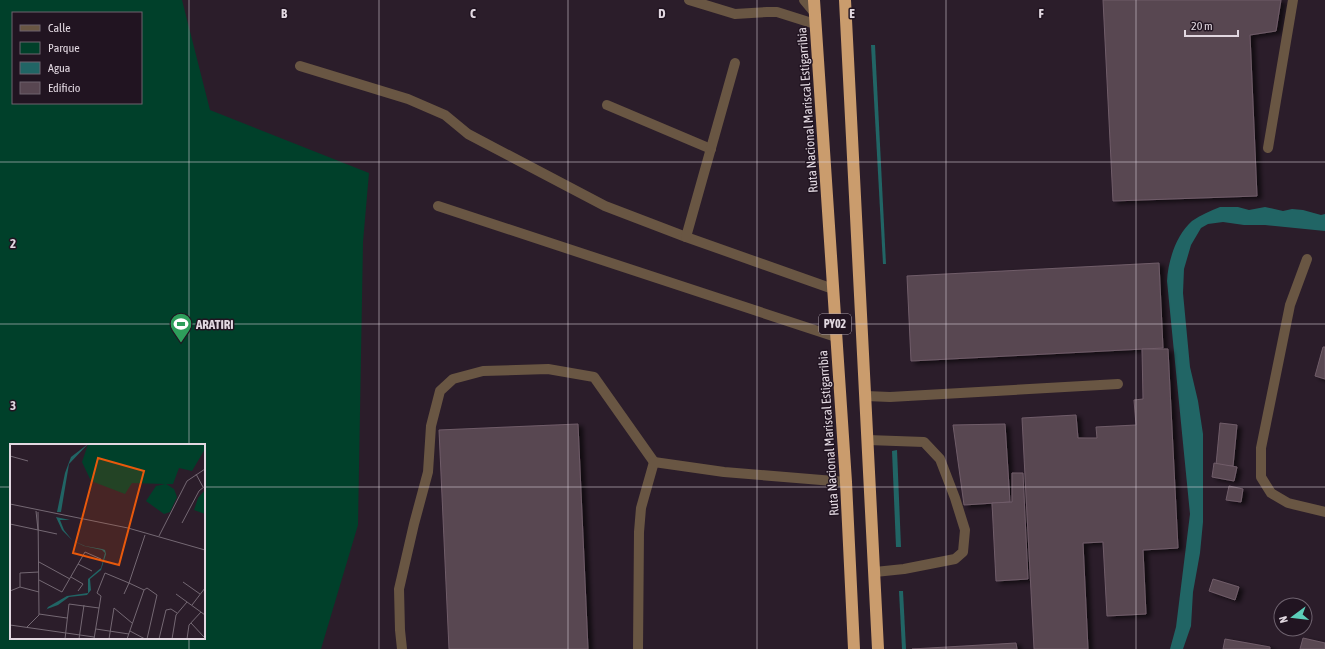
<svg xmlns="http://www.w3.org/2000/svg" width="1325" height="649" font-family="'Asap Condensed',sans-serif">
	<defs>
		<filter id="shadow"><feDropShadow dx="4.5" dy="2.5" stdDeviation="2" flood-color="#0009"/></filter>
	</defs>
	<rect width="100%" height="100%" fill="#2b1d2a"/>
	<!-- green -->
	<path fill="#00402a" fill-rule="evenodd" d="M0,0H182L210,110L369,173L363,242L358,525L321,649H0ZM13,13H141V103H13ZM11,445H204V638H11Z"/>
	<!-- water -->
	<g fill="#216565">
		<polygon points="871,45 875,45 886,264 883,264"/>
		<path d="M1220,207H1238L1249,210L1265,207L1283,211L1292,209L1303,210L1321,215L1325,214V231L1265,225H1244L1223,222L1208,224L1201,228L1191,245L1184,269L1183,293L1190,367L1198,401L1203,434V522L1200,553L1193,592L1191,626L1183,649H1170L1176,627L1190,514L1167,281C1168,261 1176,235 1192,221C1201,215 1210,211 1220,207Z"/>
		<polygon points="897,450 901,547 896,547 892,451"/>
		<polygon points="899,591 903,591 906,649 902,649"/>
	</g>
	<!-- building -->
	<g fill="#584651" stroke="#705d69" filter="url(#shadow)">
		<polygon points="1103,0 1281,0 1276,31 1250,35 1257,196 1113,201"/>
		<polygon points="1159,263 1163,348 911,361 907,276"/>
		<polygon points="1323,347 1325,347 1325,379 1315,376"/>
		<polygon points="1142,349 1168,349 1178,548 1143,550 1146,614 1107,616 1103,542 1083,543 1088,649 1034,649 1022,418 1076,415 1078,438 1097,438 1096,427 1136,425 1134,400 1143,399"/>
		<polygon points="1220,423 1237,425 1233,466 1216,465"/>
		<polygon points="578,424 588,649 449,649 439,430"/>
		<polygon points="1005,424 1010,502 964,505 953,425"/>
		<polygon points="1214,463 1237,467 1234,481 1212,477"/>
		<polygon points="1012,473 1023,473 1028,579 996,581 992,503 1012,502"/>
		<polygon points="1229,486 1243,489 1241,502 1226,500"/>
		<polygon points="1213,579 1239,587 1235,600 1209,591"/>
		<polygon points="1303,638 1325,643 1325,649 1300,649"/>
		<polygon points="1225,639 1270,647 1270,649 1223,649"/>
		<polygon points="1016,643 1017,649 912,649"/>
	</g>
	<g fill="none" stroke-linecap="round" stroke-linejoin="round">
		<!-- lane -->
		<g stroke="#695643" stroke-width="10">
			<polyline points="689,0 735,14 767,12 777,12 815,24"/>
			<polyline points="804,0 814,12"/>
			<polyline points="300,66 408,99 445,115 468,134 605,206 686,237 833,289"/>
			<polyline points="607,105 711,149"/>
			<polyline points="1268,148 1293,0"/>
			<polyline points="438,206 836,337"/>
			<polyline points="686,237 735,63"/>
			<polyline points="866,396 890,397 1118,384"/>
			<polyline points="868,440 924,442 940,459 955,498 965,530 963,552 955,559 904,569 875,572"/>
			<polyline points="402,649 400,630 399,589 414,524 428,472 431,426 440,391 453,379 483,371 548,369 594,377 654,462"/>
			<polyline points="638,649 639,532 641,508 654,462 724,472 846,482"/>
		</g>
		<!-- street -->
		<polyline stroke="#695643" stroke-width="10" points="1307,259 1290,305 1261,448 1261,477 1271,493 1288,503 1325,512"/>
		<!-- highway -->
		<g stroke="#ca9c6d" stroke-width="12">
			<polyline points="814,0 846,482 854,649"/>
			<polyline points="845,0 878,649"/>
		</g>
	</g>
	<!-- grid -->
	<path fill="none" stroke="#e2d8e1" stroke-width="1" stroke-opacity="0.55" d="M189,0V445M379,0V649M568,0V649M757,0V649M946,0V649M1136,0V649M0,162H1325M0,324H1325M0,487H11M204,487H1325M189,638V649"/>
	<!-- icons -->
	<defs>
		<g id="stadium-pin" transform="scale(1.15)"><path d="M0 17L-7.5 6A9.5 9.5 0 1 1 7.5 6Z" fill="#2e9e5b" stroke="#211421"/><path d="M0-5a6.5 5 0 1 0 0 10a6.5 5 0 1 0 0-10ZM-3.5-1.8h7v3.6h-7Z" fill="#fff"/></g>
	</defs>
	<g fill-rule="evenodd">
		<use href="#stadium-pin" x="181" y="324"/>
	</g>
	<g text-anchor="middle" stroke-width="3" stroke-linejoin="round" paint-order="stroke">
		<!-- shield labels -->
		<rect fill="#211421" stroke="#a89da7" stroke-width="1" x="819" y="314" width="32" height="20" rx="3"/>
		<g font-size="12" font-weight="bold" fill="#e2d8e1">
			<text x="835" y="328">PY02</text>
		</g>
		<!-- street labels -->
		<g font-size="13" fill="#e2d8e1" stroke="#211421">
			<text transform="translate(807 110) rotate(-94)" y="5">Ruta Nacional Mariscal Estigarribia</text>
			<text transform="translate(828 433) rotate(-94)" y="5">Ruta Nacional Mariscal Estigarribia</text>
		</g>
		<!-- poi labels -->
		<g font-size="13" font-weight="bold" fill="#e2d8e1" stroke="#211421" text-anchor="start">
			<text x="196" y="329">ARATIRI</text>
		</g>
	</g>
	<!-- overview -->
	<g transform="translate(10 444)">
		<rect width="195" height="195" fill="#2b1d2a"/>
		<path d="M78,0H195V5L182,27L169,24L163,40H156L164,45L167,53L160,68L154,70L136,57L146,42L155,40L122,39L115,50L81,37L72,18ZM195,46V70L184,66L188,54Z" fill="#00402a"/>
		<path d="M78,0L59,20L51,68H47L55,29L61,13ZM46,73L60,76H50L54,86L62,96L75,102L92,105L95,106L96,110L91,126L80,135L81,146L77,151L59,153L48,161L37,165L34,170L38,163L57,152L78,149V135L91,124L95,109L92,106L74,102L62,96L52,86Z" fill="#216565"/>
		<path fill="none" stroke="#746873" stroke-width="1" d="M0,12L18,17M186,30L193,43M0,60L118,84L195,106M26,67L28,86M172,79L189,47L195,42M0,80L47,90M149,92L177,37L195,25M29,118L60,135M68,120L82,127M61,133L73,140L68,147M29,136L52,148L75,108L91,115M173,138L190,150M10,143V129L29,128M134,146L119,139L135,91M134,146L137,144L147,151L137,195M0,147L10,143L29,148M166,150L195,171M182,161L195,144M104,164L122,179M29,170L57,174M181,179L194,193M0,181L84,193M17,183L29,171L28,68M86,185L119,190M120,187L135,195M55,195L59,160L89,164M69,195L74,161M84,195L91,152L87,149L95,129L119,139L114,150M99,195L104,164M117,195L134,146M149,195L156,166L161,165L167,169M162,195L166,171L177,158M177,195L179,181L191,168"/>
		<path fill="#e8590c" fill-opacity="0.15" stroke="#e8590c" stroke-width="2" d="M88,14L134,27L109,121L63,109Z"/>
		<rect width="195" height="195" fill="none" stroke="#e2d8e1" stroke-width="2"/>
	</g>
	<g font-size="13" text-anchor="middle" font-weight="bold" fill="#e2d8e1" stroke="#211421" stroke-width="3" stroke-linejoin="round" paint-order="stroke">
		<text x="284" y="18">B</text>
		<text x="473" y="18">C</text>
		<text x="662" y="18">D</text>
		<text x="852" y="18">E</text>
		<text x="1041" y="18">F</text>
		<text x="13" y="248">2</text>
		<text x="13" y="410">3</text>
	</g>
	<!-- legend -->
	<rect x="12" y="12" width="130" height="92" fill="#211421" stroke="#6e626e"/>
	<rect x="20" y="25" width="20" height="6" fill="#695643" stroke="#6e626e"/>
	<text x="48" y="32" font-size="12" fill="#e2d8e1">Calle</text>
	<rect x="20" y="42" width="20" height="12" fill="#00402a" stroke="#6e626e"/>
	<text x="48" y="52" font-size="12" fill="#e2d8e1">Parque</text>
	<rect x="20" y="62" width="20" height="12" fill="#216565" stroke="#6e626e"/>
	<text x="48" y="72" font-size="12" fill="#e2d8e1">Agua</text>
	<rect x="20" y="82" width="20" height="12" fill="#584651" stroke="#6e626e"/>
	<text x="48" y="92" font-size="12" fill="#e2d8e1">Edificio</text>
	<!-- north arrow -->
	<g transform="translate(1293 617) rotate(255)"><circle r="19" fill="#211421" stroke="#6e626e"/>
	<path d="M0-3L7 15L0 10L-7 15Z" fill="#5cceba"/>
	<text y="-6" font-size="11" font-weight="bold" text-anchor="middle" fill="#e2d8e1">N</text>
	</g>
	<!-- scale -->
	<path d="M1185 30v6h53v-6" fill="none" stroke="#e2d8e1" stroke-width="2"/>
	<text x="1191" y="30" font-size="12" fill="#e2d8e1" stroke="#211421" stroke-width="3" paint-order="stroke">20 m</text>
</svg>
